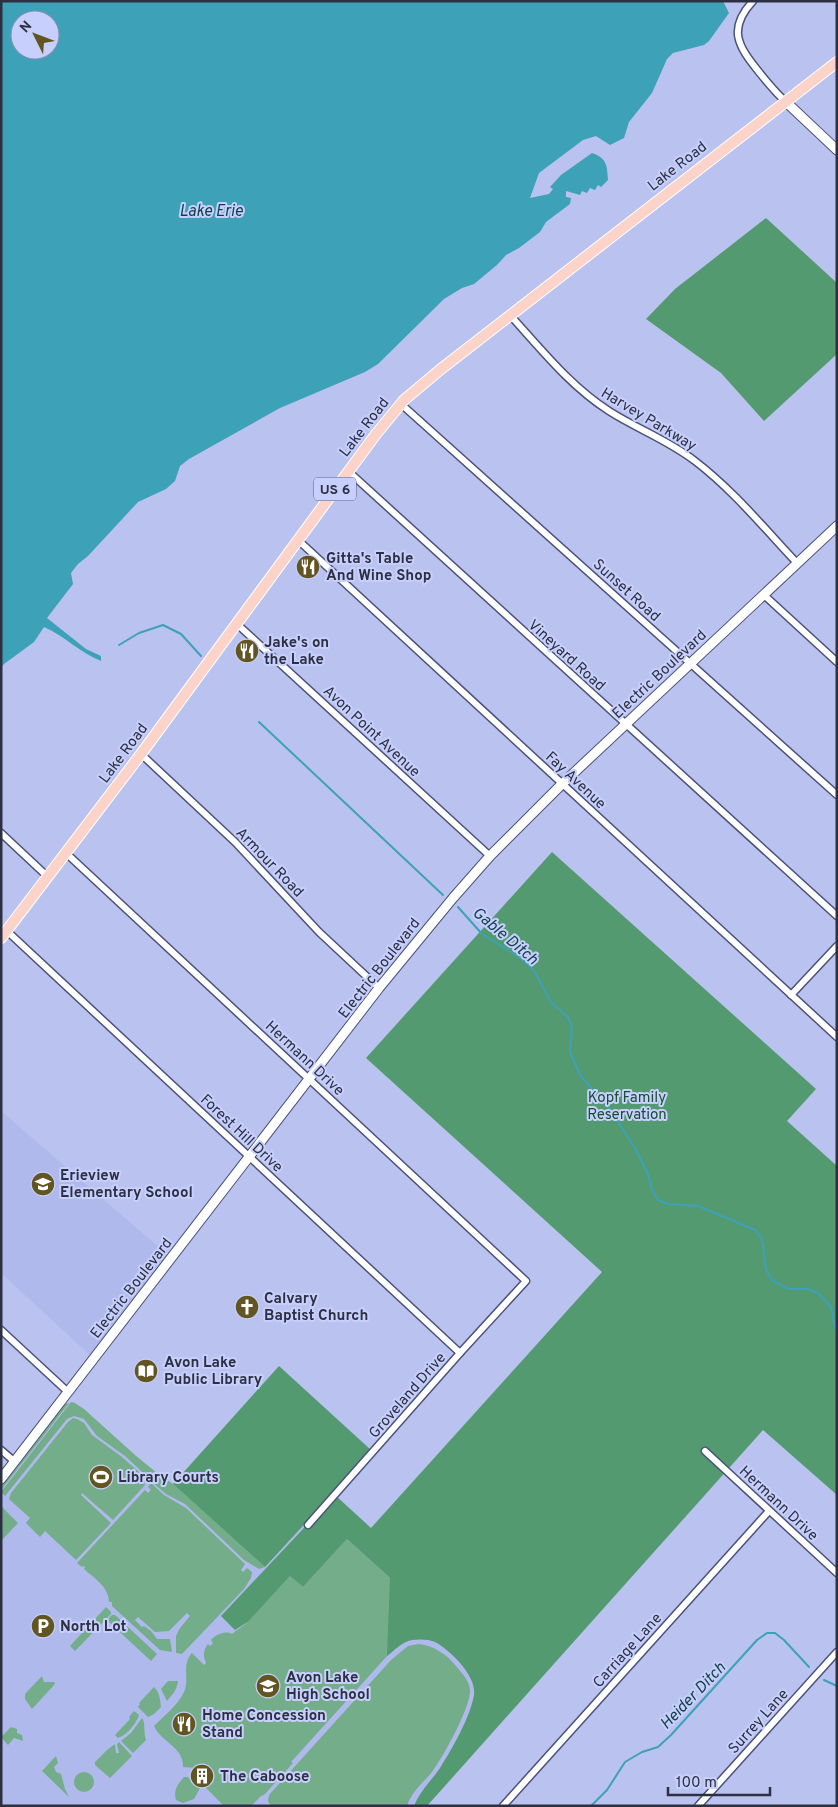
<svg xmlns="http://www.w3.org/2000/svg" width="838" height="1807" font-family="Overpass,sans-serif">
	<rect width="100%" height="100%" fill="#bac3ef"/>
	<!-- built -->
	<g fill="#afb9ec">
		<polygon points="1,1111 169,1256 91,1356 1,1273"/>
		<polygon points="629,1388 427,1806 1,1806 1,1485 64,1404 73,1402 194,1512 305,1390 374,1452 335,1495 443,1594"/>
	</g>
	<!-- green -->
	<g fill="#74ad89">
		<polygon points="71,1402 75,1403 84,1409 135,1455 157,1473 151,1480 125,1456 97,1436 84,1419 74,1416 67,1419 5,1496 1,1492"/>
		<polygon points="69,1403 1,1490 1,1485 64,1404"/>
		<polygon points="73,1418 77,1419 84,1423 92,1435 122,1457 149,1481 145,1482 144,1483 145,1485 113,1520 82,1493 81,1495 111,1523 76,1560 45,1531 40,1537 26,1523 30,1518 9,1499 11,1493 68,1422"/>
		<polygon points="159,1474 173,1484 265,1567 259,1569 244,1560 185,1504 166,1494 152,1482"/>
		<path d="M151,1483L164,1495L186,1508L245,1564L241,1570L243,1572L247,1568L252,1572L251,1578L244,1589L182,1654L176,1653V1636L180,1628L190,1616L187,1613L169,1631L155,1632L138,1617L135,1620L142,1627L144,1626L151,1631L157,1639H170L172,1652L160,1650L112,1606V1602H109C109,1587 94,1578 84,1569L85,1567L83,1566L82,1567L77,1563L145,1490L148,1493L151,1490L148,1487Z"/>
		<polygon points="1,1506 18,1523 1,1541"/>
		<path d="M347,1539L427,1612L291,1762L293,1763L264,1795L261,1796L251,1806H224L205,1787L210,1781L197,1768L183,1767C184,1747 161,1742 154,1726C164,1716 178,1705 184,1692C190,1679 181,1665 192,1653L204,1665L206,1663C203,1656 203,1650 208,1644L210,1646L213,1643L211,1640C215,1635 225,1630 232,1634L249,1621L290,1576L303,1587Z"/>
		<polygon points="106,1607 111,1612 111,1614 75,1651 70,1646"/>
		<polygon points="112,1615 115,1615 157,1654 151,1661 107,1620"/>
		<path d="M419,1644C434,1646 446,1654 455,1665C461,1672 471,1682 470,1692C469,1710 443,1757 432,1772C422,1784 412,1791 407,1806H271L268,1801L269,1795L391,1660L408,1646Z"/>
		<polygon points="42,1676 44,1682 54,1682 55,1684 32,1709 25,1699 25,1694"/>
		<path d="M168,1681H178C177,1690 172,1695 167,1701L161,1689Z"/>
		<path d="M154,1687C160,1693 160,1700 161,1707L154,1714L148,1717L138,1707L140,1704L139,1703Z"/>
		<path d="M134,1711L139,1715C136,1724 127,1735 118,1738L115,1735L130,1719L129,1717Z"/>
		<path d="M142,1718C146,1724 143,1732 146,1740L133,1753L121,1741L131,1733Z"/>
		<polygon points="11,1727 17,1729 17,1733 22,1735 23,1741 14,1738 8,1745 1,1737"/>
		<polygon points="119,1742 132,1756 110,1778 95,1765 95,1762 107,1750 115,1744 116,1753 119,1753 117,1744"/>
		<polygon points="56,1756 58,1763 54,1767 56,1772 61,1774 65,1789 69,1797 42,1771"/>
		<circle cx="84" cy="1782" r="10"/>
		<path d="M184,1777H188L200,1788L194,1799L183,1803L176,1800C173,1790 178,1784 184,1777Z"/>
	</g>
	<!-- forest -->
	<g fill="#539a70">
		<polygon points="766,218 837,283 837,354 764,421 721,373 646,319 675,289"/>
		<path d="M552,852L816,1089L787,1121L837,1166V1495L763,1430L427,1806H414C420,1791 431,1781 440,1768C452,1749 470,1718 474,1695C477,1676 450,1650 435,1642C429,1639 419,1639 412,1640C402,1642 395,1650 387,1656L390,1578L347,1539L303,1587L290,1576L249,1621L235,1630L221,1616L335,1495L371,1528L602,1272L366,1058Z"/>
		<polygon points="279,1366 372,1451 265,1567 173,1484"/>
	</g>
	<!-- water -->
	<path fill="#3da1b8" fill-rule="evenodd" d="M1,1H723L729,13L709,41L704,45L673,53L667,59L652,93L629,122L624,138L610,145L596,136L583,140L539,173L530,198L549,194L553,189L550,187L561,175L592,153C607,158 607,166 608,180L601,187L598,185L595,190L590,188L587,193L582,191L580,195L566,191V197L571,198L570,204L546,222L540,232L519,248L506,255L497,265L474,284L462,288L444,299L378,364L365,372L280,408L189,459L180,466L175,481L166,489L138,502L88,556L78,564L71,573L73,584L47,618L86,649L101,656V661C80,653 65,636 44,627L34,642L4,664L1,668ZM20,20H50V50H20Z"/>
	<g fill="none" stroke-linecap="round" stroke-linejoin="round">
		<!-- stream -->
		<g stroke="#3da1b8" stroke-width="2">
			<polyline points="119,645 139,633 163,625 181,634 201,656"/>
			<polyline points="259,722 443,895"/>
			<polyline points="458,907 482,934 519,957 534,970 550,1001 568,1017 572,1028 570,1052 580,1075 609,1108 635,1148 648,1174 652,1190 658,1200 668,1204 698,1206 755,1230 762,1239 766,1270 773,1281 789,1289 808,1289 818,1293 831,1307 837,1336"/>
			<polyline points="824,1680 837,1686"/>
			<polyline points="591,1806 607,1790 625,1762 642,1752 658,1747 671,1735 757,1640 767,1633 775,1633 784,1640 809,1667"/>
		</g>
		<!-- street casing -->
		<g stroke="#4b5278" stroke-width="9">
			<g id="street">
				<path d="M753,1C727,29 738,46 759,72C767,82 775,92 785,101"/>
				<path d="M510,315C541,349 570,386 609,411C637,429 668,440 695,461C733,490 764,528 797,563"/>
				<polyline points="401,404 837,795"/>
				<polyline points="348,471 837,916"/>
				<polyline points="298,540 837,1037"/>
				<polyline points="764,595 837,662"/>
				<polyline points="237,624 490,856"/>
				<polyline points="141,754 235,842 319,932 379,988"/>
				<polyline points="1,833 48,877"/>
				<polyline points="66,853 526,1281 460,1353 308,1525"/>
				<polyline points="7,931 460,1353"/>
				<polyline points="791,995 837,946"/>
				<polyline points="1,1330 68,1392"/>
				<polyline points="1,1450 15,1462"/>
				<polyline points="705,1451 837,1573"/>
				<polyline points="503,1806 769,1511"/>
				<polyline points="698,1806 837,1652"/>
			</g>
		</g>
		<!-- secondary casing -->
		<g stroke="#4b5278" stroke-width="11">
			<g id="secondary">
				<polyline points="785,101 837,150"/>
				<polyline points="1,1479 379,988 453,898 490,856 562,784 837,526"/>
			</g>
		</g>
		<!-- primary casing -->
		<g stroke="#fff" stroke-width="12">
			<polyline id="primary" points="1,938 141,754 376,434 404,400 441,369 837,62"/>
		</g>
		<!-- street -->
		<use href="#street" stroke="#fff" stroke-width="6"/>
		<!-- secondary -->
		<use href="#secondary" stroke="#fff" stroke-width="9"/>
		<!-- primary -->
		<use href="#primary" stroke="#fbd3c8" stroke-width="10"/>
	</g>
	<!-- icons -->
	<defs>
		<g id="restaurant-disc" transform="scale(1.25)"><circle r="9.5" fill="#625522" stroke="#c7d0fc"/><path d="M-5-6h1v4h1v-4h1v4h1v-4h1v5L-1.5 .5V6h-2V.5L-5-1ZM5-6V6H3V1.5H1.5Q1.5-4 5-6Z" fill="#fff"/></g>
		<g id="school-disc" transform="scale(1.25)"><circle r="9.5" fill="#625522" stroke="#c7d0fc"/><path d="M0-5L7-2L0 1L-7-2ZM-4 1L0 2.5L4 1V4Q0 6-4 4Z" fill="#fff"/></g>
		<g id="church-disc" transform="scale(1.25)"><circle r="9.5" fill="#625522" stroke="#c7d0fc"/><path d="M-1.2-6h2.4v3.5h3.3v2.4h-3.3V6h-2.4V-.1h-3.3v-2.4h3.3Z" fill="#fff"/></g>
		<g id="library-disc" transform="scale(1.25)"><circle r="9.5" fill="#625522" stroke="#c7d0fc"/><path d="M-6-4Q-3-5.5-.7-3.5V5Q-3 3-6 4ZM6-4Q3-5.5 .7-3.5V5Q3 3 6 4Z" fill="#fff"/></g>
		<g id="stadium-disc" transform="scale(1.25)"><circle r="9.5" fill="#625522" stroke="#c7d0fc"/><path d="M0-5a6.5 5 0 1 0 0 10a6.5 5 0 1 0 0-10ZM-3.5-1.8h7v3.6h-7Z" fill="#fff"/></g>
		<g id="parking-disc" transform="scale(1.25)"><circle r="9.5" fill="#625522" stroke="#c7d0fc"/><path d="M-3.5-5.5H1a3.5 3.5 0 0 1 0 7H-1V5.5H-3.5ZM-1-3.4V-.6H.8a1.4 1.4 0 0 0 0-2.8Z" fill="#fff"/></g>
		<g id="building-disc" transform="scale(1.25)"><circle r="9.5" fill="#625522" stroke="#c7d0fc"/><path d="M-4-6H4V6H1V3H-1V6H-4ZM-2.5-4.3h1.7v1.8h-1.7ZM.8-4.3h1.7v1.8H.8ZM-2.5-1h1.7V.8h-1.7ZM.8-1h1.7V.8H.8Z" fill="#fff"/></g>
	</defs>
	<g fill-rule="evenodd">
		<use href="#restaurant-disc" x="308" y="567"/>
		<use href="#restaurant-disc" x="247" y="651"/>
		<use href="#school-disc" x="43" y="1184"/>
		<use href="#church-disc" x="247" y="1307"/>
		<use href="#library-disc" x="146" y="1371"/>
		<use href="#stadium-disc" x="101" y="1477"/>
		<use href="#parking-disc" x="43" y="1626"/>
		<use href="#school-disc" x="268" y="1686"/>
		<use href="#restaurant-disc" x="184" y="1724"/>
		<use href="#building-disc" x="202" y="1776"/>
	</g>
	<g text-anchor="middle" stroke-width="4" stroke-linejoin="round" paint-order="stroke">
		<!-- shield labels -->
		<rect fill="#c7d0fc" stroke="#5b607a" stroke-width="1" x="314" y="477.5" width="42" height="23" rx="4"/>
		<g font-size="14" font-weight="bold" fill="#2d3042">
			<text x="335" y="494">US 6</text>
		</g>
		<!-- street labels -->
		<g font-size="15" fill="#2d3042" stroke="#c7d0fc">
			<text transform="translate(677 166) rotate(-38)" y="5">Lake Road</text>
			<text transform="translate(649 419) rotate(31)" y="5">Harvey Parkway</text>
			<text transform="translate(364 427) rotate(-52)" y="5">Lake Road</text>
			<text transform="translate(627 590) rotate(42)" y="5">Sunset Road</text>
			<text transform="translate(567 655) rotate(42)" y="5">Vineyard Road</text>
			<text transform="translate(659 674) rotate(-43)" y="5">Electric Boulevard</text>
			<text transform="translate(372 731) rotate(43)" y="5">Avon Point Avenue</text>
			<text transform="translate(123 753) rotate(-53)" y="5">Lake Road</text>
			<text transform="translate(576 780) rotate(43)" y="5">Fay Avenue</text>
			<text transform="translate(270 862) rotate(46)" y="5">Armour Road</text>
			<text transform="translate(379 968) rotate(-52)" y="5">Electric Boulevard</text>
			<text transform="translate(305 1058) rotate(43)" y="5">Hermann Drive</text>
			<text transform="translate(242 1133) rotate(43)" y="5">Forest Hill Drive</text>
			<text transform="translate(131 1288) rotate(-52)" y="5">Electric Boulevard</text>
			<text transform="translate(407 1395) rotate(-49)" y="5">Groveland Drive</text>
			<text transform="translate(779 1503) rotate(43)" y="5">Hermann Drive</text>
			<text transform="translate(627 1650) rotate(-48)" y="5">Carriage Lane</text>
			<text transform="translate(758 1721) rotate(-48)" y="5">Surrey Lane</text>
		</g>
		<!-- poi labels -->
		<g font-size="15" font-weight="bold" fill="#2d3042" stroke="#c7d0fc" text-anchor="start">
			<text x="326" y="563">Gitta's Table<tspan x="326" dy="17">And Wine Shop</tspan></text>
			<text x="264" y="647">Jake's on<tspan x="264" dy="17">the Lake</tspan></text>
			<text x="60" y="1180">Erieview<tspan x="60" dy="17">Elementary School</tspan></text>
			<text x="264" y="1303">Calvary<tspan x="264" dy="17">Baptist Church</tspan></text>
			<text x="164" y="1367">Avon Lake<tspan x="164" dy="17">Public Library</tspan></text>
			<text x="118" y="1482">Library Courts</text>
			<text x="60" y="1631">North Lot</text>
			<text x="286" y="1682">Avon Lake<tspan x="286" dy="17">High School</tspan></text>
			<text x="202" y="1720">Home Concession<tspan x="202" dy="17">Stand</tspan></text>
			<text x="220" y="1781">The Caboose</text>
		</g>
		<!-- park labels -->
		<g font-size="15" fill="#184e31" stroke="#c7d0fc">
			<text x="627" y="1102">Kopf Family<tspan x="627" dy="17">Reservation</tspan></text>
		</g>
		<!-- water labels -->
		<g font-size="16" font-style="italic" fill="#15414b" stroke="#c7d0fc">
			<text x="211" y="216">Lake Erie</text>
			<text transform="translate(506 935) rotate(40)" y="6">Gable Ditch</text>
			<text transform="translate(692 1695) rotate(-46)" y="6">Heider Ditch</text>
		</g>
	</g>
	<!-- border -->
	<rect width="838" height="1807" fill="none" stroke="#2d3042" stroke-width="5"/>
	<!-- north arrow -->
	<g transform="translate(35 35) rotate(312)"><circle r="24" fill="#c7d0fc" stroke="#8990b2"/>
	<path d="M0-4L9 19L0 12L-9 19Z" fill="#625522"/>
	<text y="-8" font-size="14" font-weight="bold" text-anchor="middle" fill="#2d3042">N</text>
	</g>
	<!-- scale -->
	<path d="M668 1787v8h102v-8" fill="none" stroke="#2d3042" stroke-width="2.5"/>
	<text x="676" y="1787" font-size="15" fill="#2d3042" stroke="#c7d0fc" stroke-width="4" paint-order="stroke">100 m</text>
</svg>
